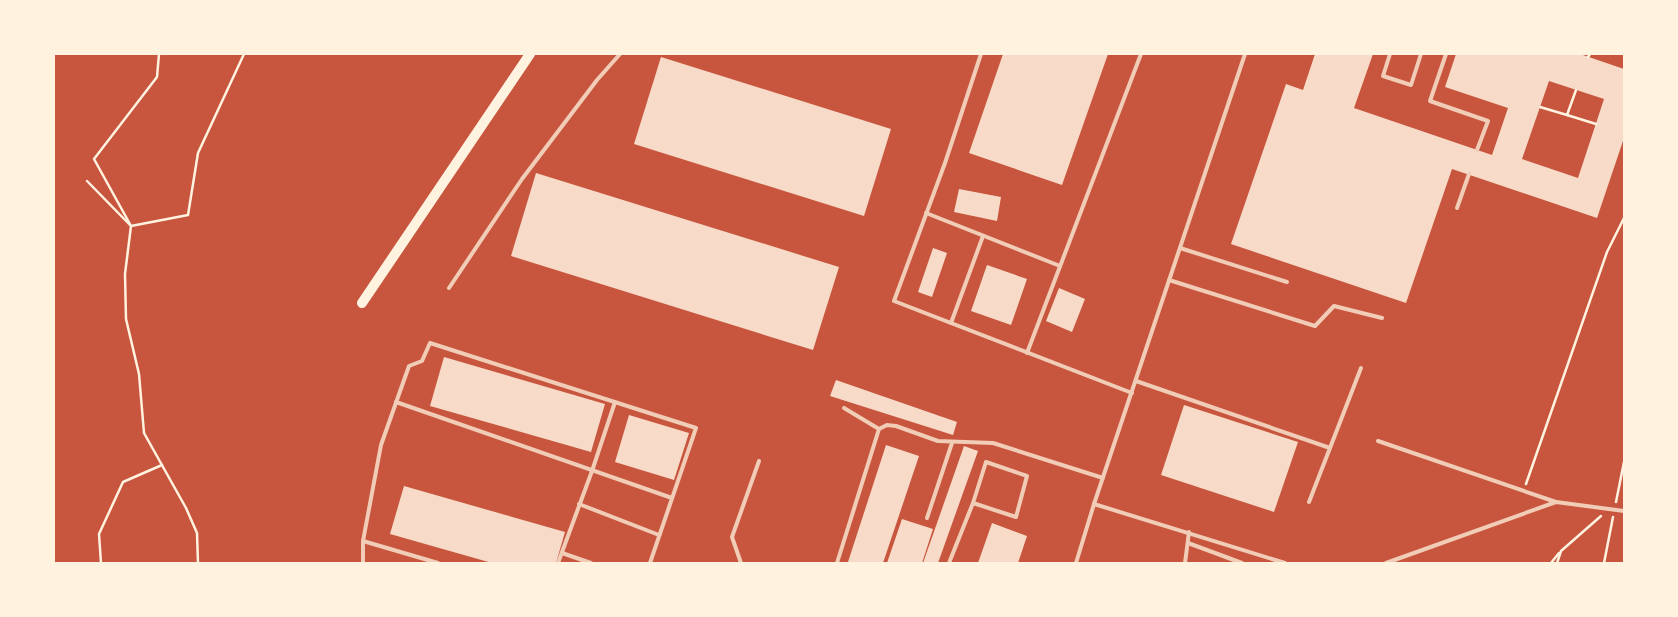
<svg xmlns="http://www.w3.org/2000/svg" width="1678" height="617" font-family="Overpass,sans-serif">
	<rect width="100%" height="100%" fill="#c8553d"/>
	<!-- building -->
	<g fill="#f7dbc8" fill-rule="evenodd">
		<polygon points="1003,54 1108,54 1062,185 969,153"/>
		<path d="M1315,54H1373L1354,108L1492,155L1508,108L1445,87L1456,54H1580L1624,69V138L1597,218L1452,169L1406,303L1231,244L1286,84L1303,90ZM1549,81L1604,99L1578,178L1522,159Z"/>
		<polygon points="661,57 891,129 864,216 634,144"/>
		<polygon points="536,173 839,267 813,350 511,256"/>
		<polygon points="959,189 1001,197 997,221 954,212"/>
		<polygon points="933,248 947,253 932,297 918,292"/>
		<polygon points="987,265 1027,279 1011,325 971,311"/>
		<polygon points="1059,288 1085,299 1072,332 1046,321"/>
		<polygon points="444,357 605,404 591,452 430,406"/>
		<polygon points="836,380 957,422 953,435 830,396"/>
		<polygon points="1184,405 1298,442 1274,512 1161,475"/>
		<polygon points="629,415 689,433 674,480 615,462"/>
		<polygon points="886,445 919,456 883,563 851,563 848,562"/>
		<polygon points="964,446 978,451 938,563 923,563"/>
		<polygon points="404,486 565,532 556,563 492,563 390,534"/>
		<polygon points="902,519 933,529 922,563 887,563"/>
		<polygon points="992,523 1027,536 1018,563 978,563"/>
	</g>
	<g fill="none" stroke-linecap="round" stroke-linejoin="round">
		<!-- path -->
		<g stroke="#fff3e0" stroke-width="2.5">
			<polyline points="159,54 157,77 94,159 131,226 125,274 126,319 139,374 144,433 186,508 197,533 198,563"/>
			<polyline points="1588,57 1590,54"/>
			<polyline points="1540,107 1567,115 1576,90"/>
			<polyline points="1567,115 1596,124"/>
			<polyline points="87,181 131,226 188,215 198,153 244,54"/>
			<polyline points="1526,484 1607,252 1624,218"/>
			<polyline points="1616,502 1624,462"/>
			<polyline points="101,563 99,534 123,482 162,465"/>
			<polyline points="1551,563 1559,553"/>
			<polyline points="1557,563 1561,551 1601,516"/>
			<polyline points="1604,563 1613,517"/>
		</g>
		<!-- service -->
		<g stroke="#f1ccb7" stroke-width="4">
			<polyline points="981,54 945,163 894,301 1132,393"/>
			<polyline points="1390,54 1383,76 1411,85 1421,54"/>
			<polyline points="1446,54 1430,101 1488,121 1477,150"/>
			<polyline points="1457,208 1469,174"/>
			<polyline points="926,213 1060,266"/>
			<polyline points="1180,248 1287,282"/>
			<polyline points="1169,280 1315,326 1334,306 1382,318"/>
			<polyline points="449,288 522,179 597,80 620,54"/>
			<polyline points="951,323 983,236"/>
			<polyline points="1027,353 1141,54"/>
			<polyline points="1136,381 1330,448 1309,502"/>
			<polyline points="396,402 672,498"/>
			<polyline points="844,408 879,429"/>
			<polyline points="1378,441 1556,502"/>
			<polyline points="1330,448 1361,368"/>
			<polyline points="579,504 659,535"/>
			<polyline points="1094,504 1285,563"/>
			<polyline points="927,518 952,443"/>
			<polyline points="363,541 438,563"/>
			<polyline points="1188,543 1242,563"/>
			<polyline points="562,553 591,563"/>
			<polyline points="363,563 363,541 381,445 409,366 422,361 430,343 696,428 650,563"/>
			<polyline points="558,563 592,471 615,402"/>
			<polyline points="741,563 732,537 759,461"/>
			<polyline points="837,563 879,429 887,425 896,426 938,441 993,443 1103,478"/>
			<polyline points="949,563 973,503 986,462 1027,476 1016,517 973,503"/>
			<polyline points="1076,563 1094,504 1245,54"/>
			<polyline points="1185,563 1189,532"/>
			<polyline points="1386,563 1556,502 1624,511"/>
		</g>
		<!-- secondary -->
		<polyline stroke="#fff3e0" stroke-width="10" points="362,303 530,54"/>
	</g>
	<!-- border -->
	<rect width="1678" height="617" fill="none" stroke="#fff3e0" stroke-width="110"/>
</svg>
